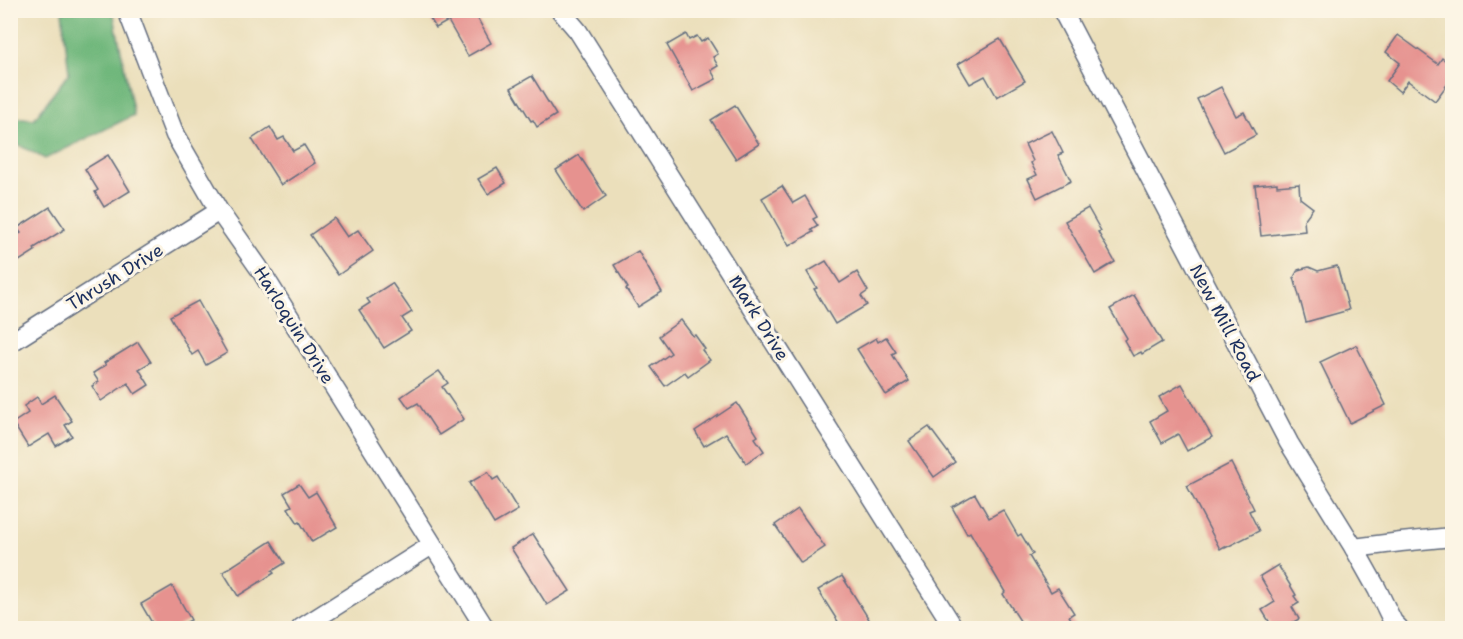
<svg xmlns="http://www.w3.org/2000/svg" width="1463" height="639" font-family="'Shantell Sans',sans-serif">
	<rect width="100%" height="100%" fill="#fcf5e5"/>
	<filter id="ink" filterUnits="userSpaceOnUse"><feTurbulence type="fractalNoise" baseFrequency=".0167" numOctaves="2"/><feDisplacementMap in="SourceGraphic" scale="12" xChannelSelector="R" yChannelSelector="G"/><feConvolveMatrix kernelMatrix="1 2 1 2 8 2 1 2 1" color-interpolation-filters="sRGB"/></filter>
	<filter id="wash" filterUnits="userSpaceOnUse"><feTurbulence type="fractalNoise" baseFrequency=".008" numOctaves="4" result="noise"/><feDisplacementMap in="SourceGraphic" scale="24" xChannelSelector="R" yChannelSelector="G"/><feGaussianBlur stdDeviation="1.35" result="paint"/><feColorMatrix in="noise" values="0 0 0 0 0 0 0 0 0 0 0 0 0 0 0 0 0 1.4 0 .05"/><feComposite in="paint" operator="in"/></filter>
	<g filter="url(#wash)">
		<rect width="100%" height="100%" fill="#ebdfbb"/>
		<!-- forest -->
		<polygon fill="#70b77c" stroke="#46736d" stroke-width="1.5" points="62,11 113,11 134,115 45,159 17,144 11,148 11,117 34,119 69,73"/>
		<g id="blocks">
			<!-- building -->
			<g fill="#e6928f">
				<polygon points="425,10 473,10 491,43 468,56 448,21 436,28"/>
				<polygon points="686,34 689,40 697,36 701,42 708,38 718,54 713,57 718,66 711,70 716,79 693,91 667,45"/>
				<polygon points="1398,35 1438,64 1442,58 1452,66 1452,78 1435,101 1408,81 1400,92 1387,81 1400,63 1386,52"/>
				<polygon points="1000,39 1025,81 997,97 985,76 970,84 958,64"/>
				<polygon points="532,76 556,115 537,127 533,120 531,121 511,88"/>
				<polygon points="1221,87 1236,116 1244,112 1256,135 1224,152 1197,99"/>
				<polygon points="735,105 759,144 736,159 711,120"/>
				<polygon points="270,127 278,140 284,137 293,151 304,145 315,163 281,185 252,139"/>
				<polygon points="1052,131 1063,153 1058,155 1071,181 1037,198 1028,179 1037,175 1031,163 1033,161 1025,144"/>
				<polygon points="108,155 130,191 104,207 95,192 98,190 85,169"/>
				<polygon points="579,155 606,196 583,212 556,170"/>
				<polygon points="497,168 506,183 488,194 478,179"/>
				<polygon points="1277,183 1277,186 1299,184 1300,198 1313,208 1304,220 1305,231 1261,236 1255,185"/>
				<polygon points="782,186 793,203 805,196 817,217 813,219 818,226 811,230 813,232 789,246 762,198"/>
				<polygon points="50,207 65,229 34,248 35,251 16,263 10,254 10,239 21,233 17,228"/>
				<polygon points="1088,208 1101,231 1098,232 1115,262 1095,274 1065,221"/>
				<polygon points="334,218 347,237 358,230 373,251 338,275 310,235"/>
				<polygon points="638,251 662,292 638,307 626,289 628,288 614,265"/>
				<polygon points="826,261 840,283 857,272 868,291 861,296 867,305 835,324 814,289 817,288 807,272"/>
				<polygon points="1337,266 1349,310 1306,322 1294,277 1298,270 1309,267 1318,271"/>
				<polygon points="392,283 412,312 402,318 411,331 384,348 359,310 370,303 367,299"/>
				<polygon points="1134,295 1162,342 1142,354 1141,352 1133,356 1124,340 1127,338 1110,309"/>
				<polygon points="198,301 227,353 206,365 198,351 192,355 170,316"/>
				<polygon points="681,320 693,336 695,335 705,349 702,350 710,360 688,376 685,372 665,386 651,367 671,353 659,336"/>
				<polygon points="886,337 896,352 892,354 909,381 886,395 857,349 876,338 878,342"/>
				<polygon points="138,342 151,362 139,369 149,385 135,394 128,383 101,401 92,386 99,382 93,373 106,365 104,363"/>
				<polygon points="1356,345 1386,405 1350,423 1320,362"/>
				<polygon points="439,371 448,383 442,387 464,419 439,435 418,403 409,408 401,397"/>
				<polygon points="1182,384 1212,437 1187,451 1178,434 1162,443 1150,421 1167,411 1159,397"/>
				<polygon points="55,395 72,421 65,425 72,436 56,446 49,434 28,447 13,423 28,413 24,406 37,397 41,404"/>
				<polygon points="737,403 758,436 755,438 764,451 746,463 726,433 704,446 695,431"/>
				<polygon points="929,427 955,462 934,477 909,441"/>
				<polygon points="1231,463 1254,509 1249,511 1259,531 1225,548 1225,546 1220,549 1187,486"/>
				<polygon points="488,472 493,480 498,477 518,510 494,524 469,483"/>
				<polygon points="299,484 308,497 316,492 337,527 312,542 300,522 298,523 288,508 292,506 284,493"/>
				<polygon points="975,494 989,518 1003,510 1018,536 1021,534 1033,554 1029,556 1051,592 1058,588 1074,613 1069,616 1077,628 1029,628 1025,622 1022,624 1003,594 1005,592 970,532 967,534 952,507"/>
				<polygon points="798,509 825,547 801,563 775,525"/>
				<polygon points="533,534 570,591 547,605 511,548"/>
				<polygon points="271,541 285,563 272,571 274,573 238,596 223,572"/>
				<polygon points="1278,565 1296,595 1294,596 1299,603 1292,607 1299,619 1283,628 1273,628 1262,610 1275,602 1260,576"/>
				<polygon points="842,576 870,621 858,628 842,628 818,590"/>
				<polygon points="172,586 191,620 175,628 155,628 141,604"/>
			</g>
		</g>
	</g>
	<g filter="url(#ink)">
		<use href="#blocks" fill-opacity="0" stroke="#646d7f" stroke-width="1.5"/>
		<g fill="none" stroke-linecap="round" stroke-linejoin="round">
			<!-- street casing -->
			<g stroke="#646d7f" stroke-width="21">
				<g id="street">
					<polyline points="127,10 175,135 219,211 259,268 485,628"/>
					<polyline points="560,10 578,31 954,628"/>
					<polyline points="1062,10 1289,443 1354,548 1377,589 1393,622 1399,628"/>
					<polyline points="10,343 219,211"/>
					<polyline points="1354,548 1401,542 1452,537"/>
					<polyline points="301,628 432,545"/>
				</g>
			</g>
			<!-- street -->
			<use href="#street" stroke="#fff" stroke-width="18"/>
		</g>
	</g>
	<g text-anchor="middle" stroke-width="6" stroke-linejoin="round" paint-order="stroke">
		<!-- street labels -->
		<g font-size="18" fill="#1b2f5e" stroke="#fcf5e5">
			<text transform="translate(115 277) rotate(-32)" y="6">Thrush Drive</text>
			<text transform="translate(759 318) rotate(58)" y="6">Mark Drive</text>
			<text transform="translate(1225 323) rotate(62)" y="6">New Mill Road</text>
			<text transform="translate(294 325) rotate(58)" y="6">Harloquin Drive</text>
		</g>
	</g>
	<!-- margin -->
	<rect width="1463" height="639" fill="none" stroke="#fcf5e5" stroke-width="36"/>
</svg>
